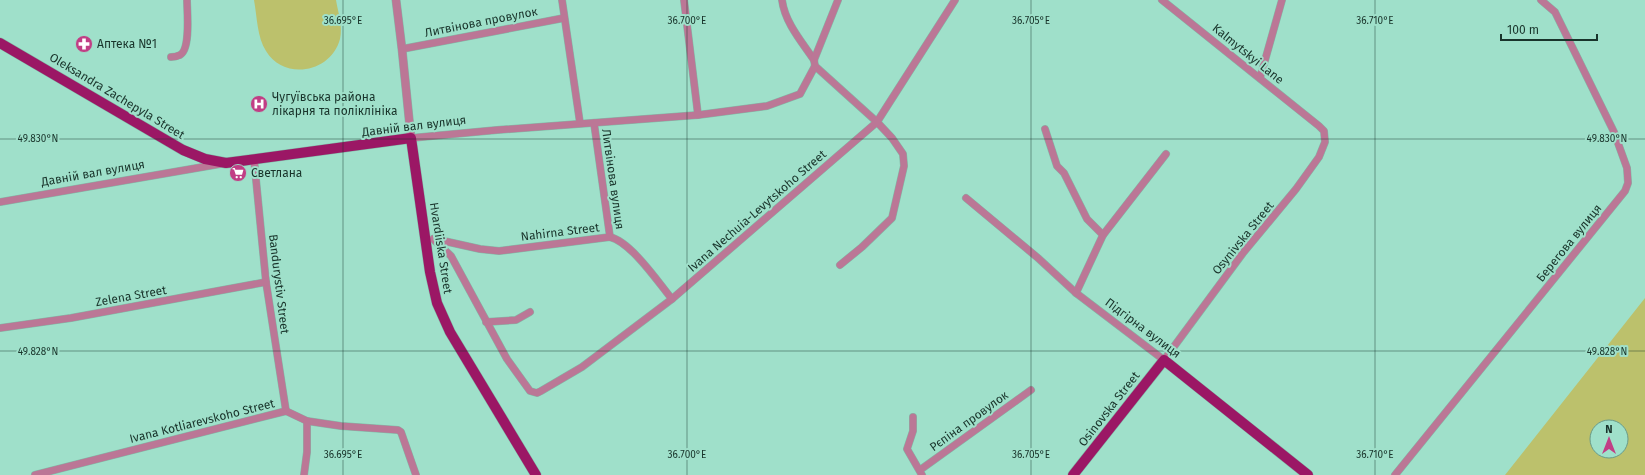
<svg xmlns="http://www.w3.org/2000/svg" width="1645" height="475" font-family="'Fira Sans',sans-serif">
	<rect width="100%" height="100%" fill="#9fe0ca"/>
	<!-- green -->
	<g fill="#bcc16c" fill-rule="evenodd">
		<path d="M254,0H336C338,12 343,27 340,39C331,73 284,81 266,51C257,37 257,16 254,0Z"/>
		<path d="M1645,298V475H1505ZM1597,427H1621V451H1597Z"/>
	</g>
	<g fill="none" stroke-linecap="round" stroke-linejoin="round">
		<!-- minor casing -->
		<g stroke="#82baa7" stroke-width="8">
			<g id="minor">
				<polyline points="562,0 580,123"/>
				<polyline points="684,0 698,115"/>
				<path d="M782,0C785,23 802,42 814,60"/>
				<polyline points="402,49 564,18"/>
				<path d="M171,57C173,57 178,56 180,55C191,49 187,11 187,0"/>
				<polyline points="815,66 877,122 892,138 903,154 904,166 892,218 862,247 840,265"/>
				<polyline points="1260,78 1282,0"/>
				<polyline points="594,123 610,237"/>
				<polyline points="1045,129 1057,166 1064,173 1087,219 1103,235"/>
				<polyline points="411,138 497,130 698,115 767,106 800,94 815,66 814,60 838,0"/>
				<polyline points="254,159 266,282 286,411"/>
				<polyline points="966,198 1038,258 1076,293 1164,360 1243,253 1296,189 1319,157 1325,142 1324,131 1319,126 1162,0"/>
				<polyline points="0,202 220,164"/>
				<polyline points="433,239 451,256 507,359 530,391 537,393 541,391 582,367 672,299 877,122 955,0"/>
				<path d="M435,239L480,249L499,251L610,237C631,242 658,282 672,299"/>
				<polyline points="1076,293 1103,235 1166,154"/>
				<polyline points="486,322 516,320 530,312"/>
				<polyline points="0,328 71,318 266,282"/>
				<polyline points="913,417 913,431 907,449 922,475"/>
				<polyline points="920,470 1031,390"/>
				<polyline points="35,475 286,411 307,421 341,426 398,430 401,432 416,475"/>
				<polyline points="304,475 307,452 307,421"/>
				<polyline points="1395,475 1625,191 1628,183 1627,168 1614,132 1555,12 1541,0"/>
			</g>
		</g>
		<!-- tertiary casing -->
		<g stroke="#82baa7" stroke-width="9">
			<polyline id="tertiary" points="396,0 402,49 411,138"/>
		</g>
		<!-- primary casing -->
		<g stroke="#82baa7" stroke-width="11">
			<g id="primary">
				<polyline points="0,43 183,150 205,159 226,163 411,138 430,272 437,303 450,332 536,475"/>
				<polyline points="1073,475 1164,360 1308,475"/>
			</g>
		</g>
		<!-- minor -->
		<use href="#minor" stroke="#bb7796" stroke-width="7"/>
		<!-- tertiary -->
		<use href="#tertiary" stroke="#bb7796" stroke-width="8"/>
		<!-- primary -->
		<use href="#primary" stroke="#9b1765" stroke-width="10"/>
	</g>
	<!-- ticks -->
	<path fill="none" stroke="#19342b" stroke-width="1" stroke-opacity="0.45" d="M343,0V475M687,0V475M1031,0V475M1375,0V475M0,139H1645M0,351H1645"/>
	<!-- icons -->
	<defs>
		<g id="pharmacy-disc" transform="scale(0.9)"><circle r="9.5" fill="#c13e85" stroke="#9fe0ca"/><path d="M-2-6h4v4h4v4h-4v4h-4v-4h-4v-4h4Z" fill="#fff"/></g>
		<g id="hospital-disc" transform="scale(0.9)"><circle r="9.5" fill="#c13e85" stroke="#9fe0ca"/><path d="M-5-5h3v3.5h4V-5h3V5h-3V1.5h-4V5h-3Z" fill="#fff"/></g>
		<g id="supermarket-disc" transform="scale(0.9)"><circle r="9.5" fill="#c13e85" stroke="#9fe0ca"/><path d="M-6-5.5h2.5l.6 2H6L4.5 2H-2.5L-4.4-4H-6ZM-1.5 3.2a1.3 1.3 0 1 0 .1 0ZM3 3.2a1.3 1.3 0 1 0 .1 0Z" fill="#fff"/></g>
	</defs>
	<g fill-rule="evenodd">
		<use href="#pharmacy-disc" x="84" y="44"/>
		<use href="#hospital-disc" x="259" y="104"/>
		<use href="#supermarket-disc" x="238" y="173"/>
	</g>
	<g text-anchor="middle" stroke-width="4" stroke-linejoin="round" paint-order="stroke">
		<!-- street labels -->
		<g font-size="12" fill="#19342b" stroke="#9fe0ca">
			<text transform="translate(481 22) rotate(-11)" y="4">Литвінова провулок</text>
			<text transform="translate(1248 54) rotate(39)" y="4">Kalmytskyi Lane</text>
			<text transform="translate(117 96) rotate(31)" y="4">Oleksandra Zachepyla Street</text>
			<text transform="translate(414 126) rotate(-7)" y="4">Давній вал вулиця</text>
			<text transform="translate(93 173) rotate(-10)" y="4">Давній вал вулиця</text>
			<text transform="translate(613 179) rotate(82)" y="4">Литвінова вулиця</text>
			<text transform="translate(757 211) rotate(-41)" y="4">Ivana Nechuia-Levytskoho Street</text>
			<text transform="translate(560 232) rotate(-7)" y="4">Nahirna Street</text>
			<text transform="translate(1243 238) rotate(-51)" y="4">Osynivska Street</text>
			<text transform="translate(1569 243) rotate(-51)" y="4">Берегова вулиця</text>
			<text transform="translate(441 248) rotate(81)" y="4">Hvardiiska Street</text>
			<text transform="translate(279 284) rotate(83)" y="4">Bandurystiv Street</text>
			<text transform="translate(131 296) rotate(-10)" y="4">Zelena Street</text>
			<text transform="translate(1143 328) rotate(37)" y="4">Підгірна вулиця</text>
			<text transform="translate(1109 409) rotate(-52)" y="4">Osinovska Street</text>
			<text transform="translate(202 421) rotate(-14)" y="4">Ivana Kotliarevskoho Street</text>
			<text transform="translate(969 421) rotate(-36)" y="4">Рєпіна провулок</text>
		</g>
		<!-- poi labels -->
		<g font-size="12" fill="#19342b" stroke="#9fe0ca" text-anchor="start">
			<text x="97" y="48">Аптека №1</text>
			<text x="272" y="101">Чугуївська района<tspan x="272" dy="14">лікарня та поліклініка</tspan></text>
			<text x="251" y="177">Светлана</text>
		</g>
	</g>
	<g font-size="10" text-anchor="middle" fill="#19342b" stroke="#9fe0ca" stroke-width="4" stroke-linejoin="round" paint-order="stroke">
		<text x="343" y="24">36.695°E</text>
		<text x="687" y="24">36.700°E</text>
		<text x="1031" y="24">36.705°E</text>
		<text x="1375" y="24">36.710°E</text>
		<text x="38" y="142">49.830°N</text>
		<text x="1607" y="142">49.830°N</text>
		<text x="38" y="355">49.828°N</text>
		<text x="1607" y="355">49.828°N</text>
		<text x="343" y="458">36.695°E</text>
		<text x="687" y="458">36.700°E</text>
		<text x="1031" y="458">36.705°E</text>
		<text x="1375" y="458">36.710°E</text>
	</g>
	<!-- north arrow -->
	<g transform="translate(1609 439)"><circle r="19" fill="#9fe0ca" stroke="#699b8a"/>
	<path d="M0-3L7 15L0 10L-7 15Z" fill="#c13e85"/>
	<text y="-6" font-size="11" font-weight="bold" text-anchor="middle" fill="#19342b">N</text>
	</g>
	<!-- scale -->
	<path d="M1501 34v6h96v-6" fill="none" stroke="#19342b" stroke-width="2"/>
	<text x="1507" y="34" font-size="12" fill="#19342b" stroke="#9fe0ca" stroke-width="3" paint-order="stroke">100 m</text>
</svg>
